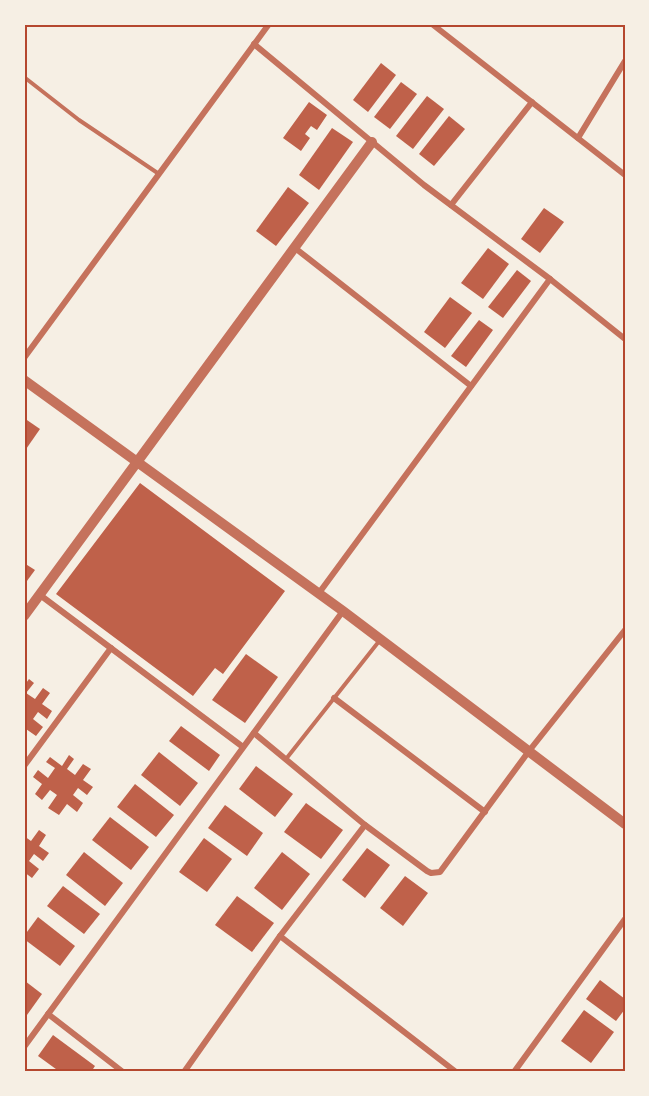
<svg xmlns="http://www.w3.org/2000/svg" width="649" height="1096" font-family="Jost,sans-serif">
	<rect width="100%" height="100%" fill="#f6efe4"/>
	<!-- building -->
	<g fill="#bf614a">
		<polygon points="381,63 396,75 368,112 353,100"/>
		<polygon points="401,82 417,94 390,129 374,117"/>
		<polygon points="427,96 444,109 413,149 396,136"/>
		<polygon points="309,102 327,115 317,130 311,126 305,134 310,138 301,151 283,138"/>
		<polygon points="449,116 465,129 434,166 419,154"/>
		<polygon points="332,128 353,142 319,190 299,175"/>
		<polygon points="288,187 309,203 276,246 256,231"/>
		<polygon points="544,208 564,222 540,253 521,239"/>
		<polygon points="488,248 509,264 483,299 461,283"/>
		<polygon points="517,270 531,281 503,318 488,307"/>
		<polygon points="450,297 472,313 445,348 424,332"/>
		<polygon points="479,320 493,330 466,367 451,356"/>
		<polygon points="24,418 40,429 24,452"/>
		<polygon points="140,483 285,591 223,674 215,668 193,696 56,594"/>
		<polygon points="24,563 35,570 24,585"/>
		<polygon points="246,654 278,677 245,723 212,700"/>
		<polygon points="29,679 34,683 26,693 35,699 43,688 50,693 42,704 52,711 47,719 38,712 33,719 43,727 36,736 26,729 24,732 24,686"/>
		<polygon points="181,726 220,755 209,771 169,741"/>
		<polygon points="159,752 198,783 180,806 141,775"/>
		<polygon points="69,755 74,759 67,769 75,775 83,764 91,769 83,780 93,787 87,795 78,788 73,795 83,803 77,812 67,804 59,815 48,808 57,795 50,790 42,800 35,794 42,784 33,777 38,770 48,778 55,768 46,762 50,757 62,766"/>
		<polygon points="256,766 293,794 275,817 239,789"/>
		<polygon points="135,784 174,815 156,837 117,807"/>
		<polygon points="306,803 343,830 321,859 284,832"/>
		<polygon points="225,805 263,833 247,856 208,828"/>
		<polygon points="110,817 149,847 131,870 92,840"/>
		<polygon points="39,830 46,835 39,846 49,853 43,861 34,854 29,861 39,869 32,878 24,872 24,836 31,841"/>
		<polygon points="204,838 232,859 207,892 179,872"/>
		<polygon points="367,848 390,865 365,898 342,880"/>
		<polygon points="84,852 123,883 105,906 66,875"/>
		<polygon points="282,852 310,874 282,910 254,888"/>
		<polygon points="405,876 428,893 403,926 380,908"/>
		<polygon points="63,886 100,914 84,934 47,906"/>
		<polygon points="237,896 274,923 252,952 215,925"/>
		<polygon points="38,917 75,946 60,966 24,939 24,936"/>
		<polygon points="600,980 625,999 625,1009 616,1021 586,999"/>
		<polygon points="25,981 42,994 27,1015 24,1013"/>
		<polygon points="584,1010 614,1032 591,1063 561,1041"/>
		<polygon points="53,1035 95,1066 91,1072 60,1072 38,1056"/>
	</g>
	<g fill="none" stroke-linecap="round" stroke-linejoin="round">
		<!-- service -->
		<g stroke="#c5725c" stroke-width="4">
			<polyline points="24,77 79,120 159,174"/>
			<polyline points="286,759 380,640"/>
		</g>
		<!-- minor -->
		<g stroke="#c5725c" stroke-width="6">
			<polyline points="432,24 625,175"/>
			<polyline points="254,44 424,185 550,279 625,339"/>
			<polyline points="578,138 625,61"/>
			<polyline points="451,205 532,102"/>
			<polyline points="295,248 471,386"/>
			<polyline points="24,358 269,24"/>
			<polyline points="319,593 550,279"/>
			<polyline points="40,595 243,747"/>
			<polyline points="334,698 485,812"/>
			<polyline points="24,766 111,648"/>
			<polyline points="365,825 427,871 431,873 440,872 529,751 625,630"/>
			<polyline points="280,936 456,1072"/>
			<polyline points="48,1014 123,1072"/>
			<polyline points="24,1047 343,611"/>
			<polyline points="184,1072 280,936 365,825 254,733"/>
			<polyline points="514,1072 625,919"/>
		</g>
		<!-- tertiary -->
		<g stroke="#c5725c" stroke-width="10">
			<polyline points="24,380 343,611 625,824"/>
			<polyline points="24,616 372,142"/>
		</g>
	</g>
	<!-- border -->
	<rect width="649" height="1096" fill="none" stroke="#f6efe4" stroke-width="51"/>
	<rect x="26" y="26" width="598" height="1044" fill="none" stroke="#b5482f" stroke-width="2"/>
</svg>
